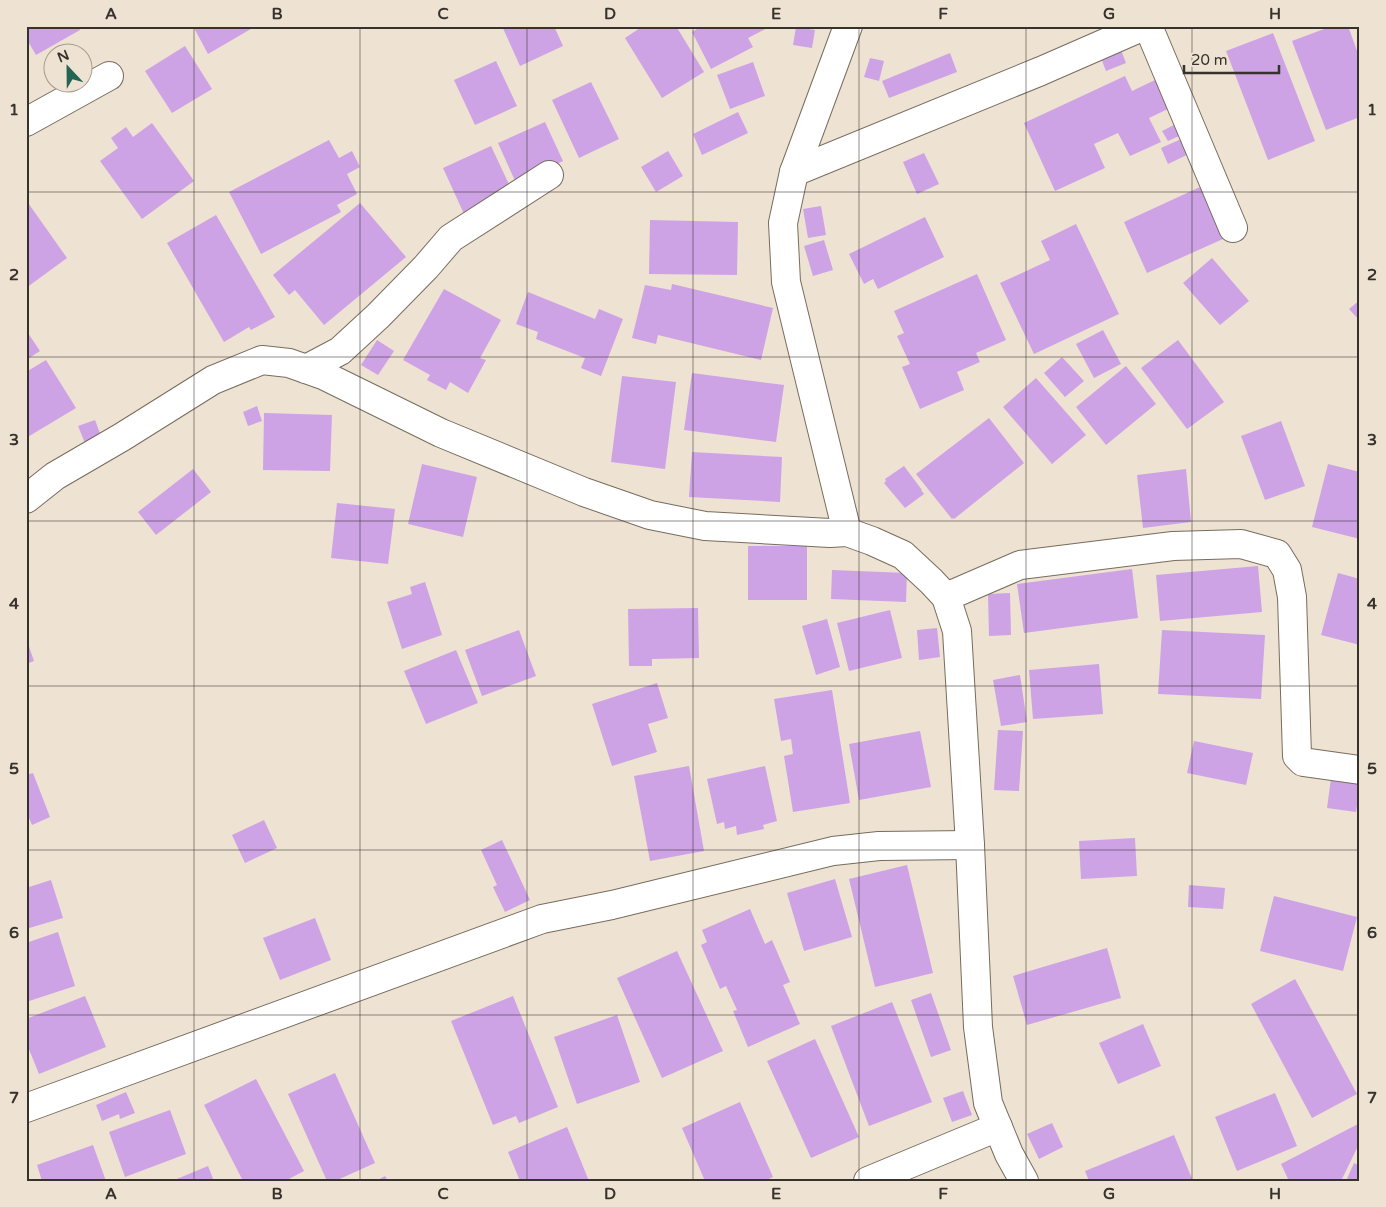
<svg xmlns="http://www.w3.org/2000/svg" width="1386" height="1207" font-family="'Varela Round',sans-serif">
	<rect width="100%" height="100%" fill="#eee2d2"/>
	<!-- building -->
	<g fill="#cda3e6">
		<polygon points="26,26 78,26 80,30 36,55 26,38"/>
		<polygon points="193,26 256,26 208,54"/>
		<polygon points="502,26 554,26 563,46 520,66"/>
		<polygon points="643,26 676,26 704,72 662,98 625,38"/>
		<polygon points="702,26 771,26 748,38 753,47 711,69 692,32"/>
		<polygon points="1332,26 1348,26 1360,59 1360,117 1326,130 1292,41"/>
		<polygon points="796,27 815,30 812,48 793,45"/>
		<polygon points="1273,33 1315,141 1268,160 1226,51"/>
		<polygon points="185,46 212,89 172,113 145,71"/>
		<polygon points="1121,50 1126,63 1106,71 1101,58"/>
		<polygon points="950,53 957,72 889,98 882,81"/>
		<polygon points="870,58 884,61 879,81 864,77"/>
		<polygon points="496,61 517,106 475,125 454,80"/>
		<polygon points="753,62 765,96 730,109 717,75"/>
		<polygon points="1125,76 1132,91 1155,80 1168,109 1149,118 1161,142 1130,156 1118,133 1094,144 1105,168 1055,191 1024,123"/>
		<polygon points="591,82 619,139 579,158 552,100"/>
		<polygon points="738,112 748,133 702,155 693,134"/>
		<polygon points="1182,121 1188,132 1168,141 1162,131"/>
		<polygon points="545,122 563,161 516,183 498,143"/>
		<polygon points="152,123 194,181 142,219 100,161 118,148 111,138 126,127 133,137"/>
		<polygon points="1188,136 1195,151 1168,164 1161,148"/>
		<polygon points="329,140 339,158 352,151 360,167 347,174 357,194 337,205 341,212 261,254 229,192"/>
		<polygon points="491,146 513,193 465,216 443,168"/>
		<polygon points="668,151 683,176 656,192 641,167"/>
		<polygon points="924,153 939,184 917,194 903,162"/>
		<polygon points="1200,187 1223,239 1147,273 1124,222"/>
		<polygon points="26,200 67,258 26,288"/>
		<polygon points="360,203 406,257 324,325 295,290 289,295 273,275"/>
		<polygon points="821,206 826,235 808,238 803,209"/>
		<polygon points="216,215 275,317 251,330 249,327 224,342 167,243"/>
		<polygon points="925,217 944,257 878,289 873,279 864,284 849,254"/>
		<polygon points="650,220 738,222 737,275 649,274"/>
		<polygon points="1076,224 1119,314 1034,354 1000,283 1050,260 1041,241"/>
		<polygon points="824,240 833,270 813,276 804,246"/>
		<polygon points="1212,258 1249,301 1220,325 1183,283"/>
		<polygon points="977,274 1006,340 976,353 980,362 957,372 964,390 920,409 902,367 910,364 897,336 904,333 894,311"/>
		<polygon points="672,284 773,308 761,360 658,335 656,344 632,338 645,285 671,290"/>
		<polygon points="444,289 501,320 480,358 486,360 468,393 450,382 446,390 427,380 430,375 403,360"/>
		<polygon points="528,292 595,319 599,309 623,319 601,376 581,368 585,358 536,339 538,332 516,324"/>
		<polygon points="1360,300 1360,321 1349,309"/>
		<polygon points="26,330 40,351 26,360"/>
		<polygon points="1103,330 1121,364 1094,378 1076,344"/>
		<polygon points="377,340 394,351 378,375 361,365"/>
		<polygon points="1178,340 1224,402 1187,429 1141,368"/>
		<polygon points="1062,357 1084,381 1065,397 1044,373"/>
		<polygon points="46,360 76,408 26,438 26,372"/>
		<polygon points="1126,366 1156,404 1106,445 1076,407"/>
		<polygon points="692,373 784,385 776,442 684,430"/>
		<polygon points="622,376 676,382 665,469 611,462"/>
		<polygon points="1036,378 1086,435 1052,464 1003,407"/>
		<polygon points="257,406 262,421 248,426 243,412"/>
		<polygon points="264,413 332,415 330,471 263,470"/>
		<polygon points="989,418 1024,463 954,519 953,518 952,519 916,474"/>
		<polygon points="95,420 101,436 85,443 78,426"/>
		<polygon points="1281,421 1305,486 1265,500 1241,436"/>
		<polygon points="692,452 782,457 780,502 689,497"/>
		<polygon points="422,464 477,477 463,537 408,524"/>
		<polygon points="1328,464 1360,472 1360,539 1312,527"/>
		<polygon points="904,466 922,490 921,490 924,494 905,508 884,483 886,481 885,479"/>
		<polygon points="193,469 211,492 156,535 138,512"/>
		<polygon points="1186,469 1191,522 1143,528 1137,475"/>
		<polygon points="337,503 395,509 388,564 331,558"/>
		<rect x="748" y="546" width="59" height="54"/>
		<polygon points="1258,566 1262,612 1160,621 1156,575"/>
		<polygon points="1132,569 1138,618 1024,633 1017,584"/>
		<polygon points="832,570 907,573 906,602 831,599"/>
		<polygon points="1338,573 1360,579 1360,645 1321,635"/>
		<polygon points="425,582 442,635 402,649 387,602 412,594 410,587"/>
		<polygon points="1010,593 1011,635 989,636 988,594"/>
		<polygon points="698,608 699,658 652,659 652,666 629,666 628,609"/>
		<polygon points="890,610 902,658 849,671 837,623"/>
		<polygon points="827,619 840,667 816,675 802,626"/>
		<polygon points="937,628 940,657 919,660 917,630"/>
		<polygon points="519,630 536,676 482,696 465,650"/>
		<polygon points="1162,630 1265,635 1261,699 1158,694"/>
		<polygon points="26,638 34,661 26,664"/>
		<polygon points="456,650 478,703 426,724 404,671"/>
		<polygon points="1099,664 1103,714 1033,719 1029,670"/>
		<polygon points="1020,675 1027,722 1001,726 993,680"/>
		<polygon points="657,683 668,718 648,724 657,752 612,766 592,704"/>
		<polygon points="832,690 850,803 793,812 784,756 793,754 791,739 781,741 774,699"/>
		<polygon points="998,730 1023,731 1019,791 994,790"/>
		<polygon points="920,731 931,787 859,800 849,744"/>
		<polygon points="1194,741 1253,753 1246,785 1187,773"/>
		<polygon points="689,766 704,851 650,861 634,776"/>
		<polygon points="765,766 777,821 763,825 764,829 737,835 736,826 725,829 724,822 717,824 707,779"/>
		<polygon points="1332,771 1360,775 1360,801 1358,800 1356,812 1327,808"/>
		<polygon points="33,773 50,817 32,825 26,811 26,775"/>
		<polygon points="264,820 277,848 245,863 232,835"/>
		<polygon points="1135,838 1137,876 1081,879 1079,841"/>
		<polygon points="502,840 530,900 505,912 493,887 497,885 481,850"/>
		<polygon points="907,865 933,973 875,987 849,879"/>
		<polygon points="835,879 852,937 804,951 787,893"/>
		<polygon points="51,880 63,918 26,929 26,888"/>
		<polygon points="1189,885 1225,888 1223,909 1188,907"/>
		<polygon points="1274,896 1357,917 1343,971 1260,951"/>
		<polygon points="750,909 765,944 772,940 790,982 783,985 800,1024 748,1047 733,1011 737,1010 726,986 720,989 701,945 707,942 702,930"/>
		<polygon points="315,918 331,960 280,980 263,938"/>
		<polygon points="58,932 75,986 26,1002 26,943"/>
		<polygon points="1107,948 1121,998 1027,1025 1013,976"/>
		<polygon points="677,951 723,1051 662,1078 617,978"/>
		<polygon points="1295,979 1357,1094 1312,1118 1251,1004"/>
		<polygon points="931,993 951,1050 931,1057 911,1000"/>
		<polygon points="85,996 106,1047 39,1074 26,1042 26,1019"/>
		<polygon points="513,996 558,1107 519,1123 516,1116 493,1125 451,1021"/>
		<polygon points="892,1002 932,1102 869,1126 831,1026"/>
		<polygon points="617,1015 640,1082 577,1104 554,1037"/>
		<polygon points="1143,1024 1161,1066 1118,1084 1099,1043"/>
		<polygon points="815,1039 859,1137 811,1158 767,1061"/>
		<polygon points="335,1073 375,1163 335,1181 327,1181 288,1094"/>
		<polygon points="256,1079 304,1171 285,1181 243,1181 204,1105"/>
		<polygon points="963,1091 972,1115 952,1122 943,1098"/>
		<polygon points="126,1092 135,1113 120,1119 119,1114 102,1121 96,1105"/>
		<polygon points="1275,1093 1297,1146 1237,1171 1215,1117"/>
		<polygon points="740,1102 773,1177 764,1181 705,1181 682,1128"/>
		<polygon points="170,1110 186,1154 125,1177 109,1132"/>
		<polygon points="1052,1123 1063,1147 1039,1159 1027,1134"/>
		<polygon points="1360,1123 1360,1142 1341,1181 1289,1181 1281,1164"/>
		<polygon points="567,1127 589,1181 520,1181 508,1152"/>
		<polygon points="1174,1135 1193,1181 1089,1181 1085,1171"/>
		<polygon points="93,1145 106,1181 42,1181 37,1165"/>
		<polygon points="1354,1163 1360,1166 1360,1181 1346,1181"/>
		<polygon points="208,1166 214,1181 172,1181"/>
		<polygon points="385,1176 388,1181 376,1181"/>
	</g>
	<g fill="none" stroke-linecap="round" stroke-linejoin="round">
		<!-- minor casing -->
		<g stroke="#776c5e" stroke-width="30">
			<g id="minor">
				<polyline points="1148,26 1233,228"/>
				<polyline points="26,122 109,76"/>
				<polyline points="794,172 1041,71 1144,26"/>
				<polyline points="306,369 340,351 378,316 426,267 451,238 549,175"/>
				<polyline points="26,499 55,476 122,437 213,380 262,360 289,363 323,375 441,433 584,492 650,515 705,526 830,533 847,532 872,541 903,555 931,581 946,597 957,631 970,845 978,1027 988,1103 1009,1154 1024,1181"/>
				<polyline points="847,532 786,282 783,223 794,172 848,26"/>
				<polyline points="946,597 1020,565 1173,546 1241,544 1277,554 1287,570 1292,597 1297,756 1303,762 1360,770"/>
				<polyline points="26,1108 542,919 612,905 833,851 879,846 970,845"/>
				<polyline points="868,1181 998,1127"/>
			</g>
		</g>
		<!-- minor -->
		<use href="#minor" stroke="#fff" stroke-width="28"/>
	</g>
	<!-- grid -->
	<path fill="none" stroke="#37322c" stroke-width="1" stroke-opacity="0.55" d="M194,26V1181M360,26V1181M527,26V1181M693,26V1181M859,26V1181M1026,26V1181M1192,26V1181M26,192H1360M26,357H1360M26,521H1360M26,686H1360M26,850H1360M26,1015H1360"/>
	<!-- border -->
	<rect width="1386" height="1207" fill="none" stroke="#eee2d2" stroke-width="55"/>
	<!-- north arrow -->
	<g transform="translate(68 68) rotate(338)"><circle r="24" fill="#eee2d2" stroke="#a59c90"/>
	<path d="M0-4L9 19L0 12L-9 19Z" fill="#246452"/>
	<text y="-8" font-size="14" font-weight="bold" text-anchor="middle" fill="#37322c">N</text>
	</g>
	<!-- scale -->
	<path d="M1184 65v8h95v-8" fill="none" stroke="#37322c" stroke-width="2.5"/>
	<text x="1191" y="65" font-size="15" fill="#37322c" stroke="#eee2d2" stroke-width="4" paint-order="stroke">20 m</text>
	<rect x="28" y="28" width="1330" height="1152" fill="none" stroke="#37322c" stroke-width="2"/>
	<g font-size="16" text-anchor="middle" font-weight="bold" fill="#37322c">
		<text x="111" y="19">A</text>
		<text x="277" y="19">B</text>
		<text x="443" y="19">C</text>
		<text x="610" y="19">D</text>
		<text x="776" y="19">E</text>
		<text x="943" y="19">F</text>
		<text x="1109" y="19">G</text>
		<text x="1275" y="19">H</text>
		<text x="14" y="115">1</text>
		<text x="1372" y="115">1</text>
		<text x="14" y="280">2</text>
		<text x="1372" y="280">2</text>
		<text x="14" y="445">3</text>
		<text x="1372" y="445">3</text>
		<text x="14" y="609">4</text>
		<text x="1372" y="609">4</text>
		<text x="14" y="774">5</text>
		<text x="1372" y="774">5</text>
		<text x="14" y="938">6</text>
		<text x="1372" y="938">6</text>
		<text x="14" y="1103">7</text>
		<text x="1372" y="1103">7</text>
		<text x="111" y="1199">A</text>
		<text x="277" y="1199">B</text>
		<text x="443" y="1199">C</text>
		<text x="610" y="1199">D</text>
		<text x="776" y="1199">E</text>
		<text x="943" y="1199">F</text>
		<text x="1109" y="1199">G</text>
		<text x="1275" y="1199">H</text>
	</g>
</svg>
